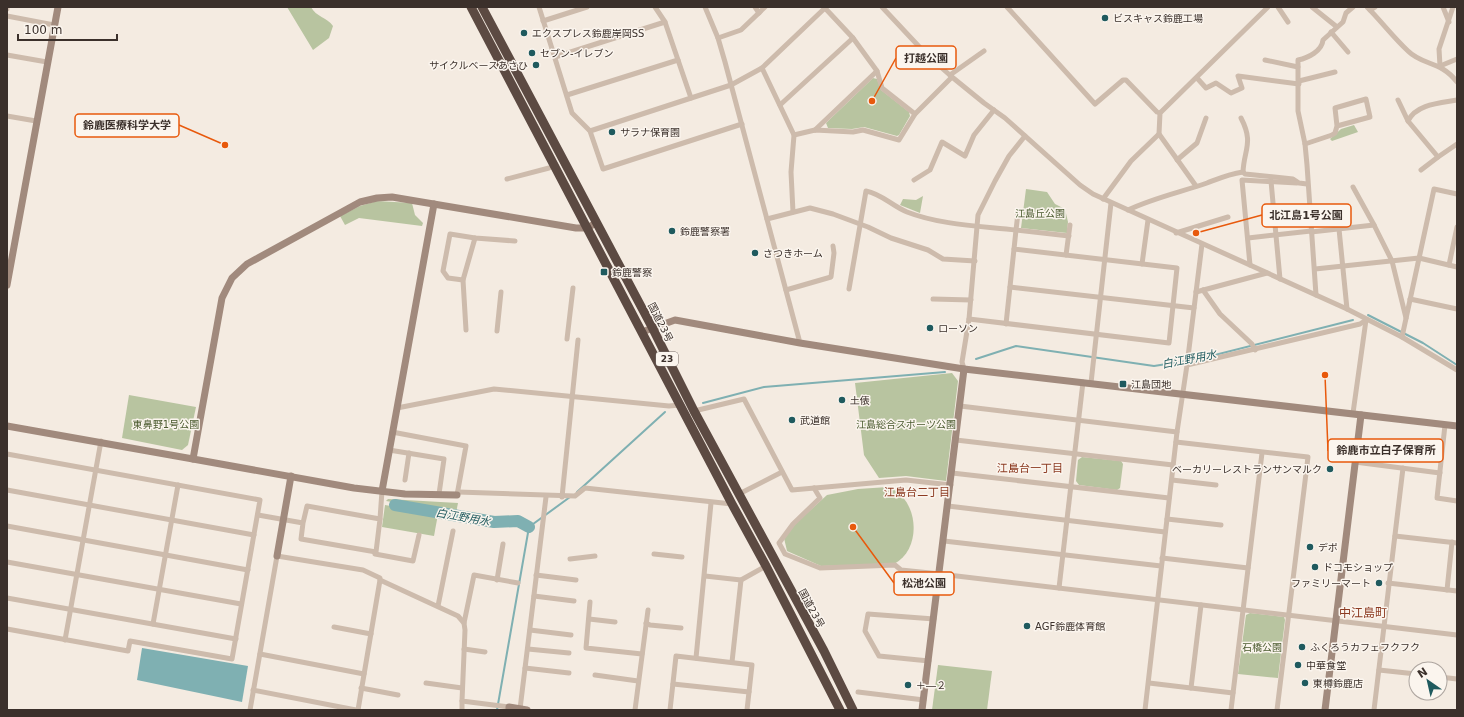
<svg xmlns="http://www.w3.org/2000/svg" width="1464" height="717" font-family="'DejaVu Sans','Noto Sans JP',sans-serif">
	<rect width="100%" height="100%" fill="#f4ebe1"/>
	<!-- green -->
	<g fill="#b8c4a0">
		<path d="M287,7H311C316,17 327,17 333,26L329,38L313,50Z"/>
		<polygon points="873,78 877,79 881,90 909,112 910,116 899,135 897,136 864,127 852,129 828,128 826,123"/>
		<polygon points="1354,125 1358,132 1332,141 1330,139 1341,129"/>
		<polygon points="1026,189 1047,192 1055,204 1065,209 1068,222 1067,233 1021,228"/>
		<polygon points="923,196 920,213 900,205 903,199 916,200"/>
		<polygon points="377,201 412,203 415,215 423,223 422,226 359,218 345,225 340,216 360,206"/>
		<polygon points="952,373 958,381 946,481 906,476 879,478 864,455 855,383"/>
		<polygon points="129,395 196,407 188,445 182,450 122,438"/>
		<polygon points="1082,457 1121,461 1123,464 1120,488 1117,490 1079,485 1076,481 1078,460"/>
		<path d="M888,487C919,498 923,549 894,564L821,566L787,551L784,538L794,525L827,495L858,489Z"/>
		<polygon points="388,499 458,503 456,513 386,501"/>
		<polygon points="385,505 438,514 434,536 382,527"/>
		<polygon points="1250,613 1284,617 1285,620 1278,678 1238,674 1246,615"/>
		<polygon points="938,665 992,671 987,710 932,710"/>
	</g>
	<!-- water -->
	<polygon fill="#7fb0b2" points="142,648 248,666 242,702 137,680"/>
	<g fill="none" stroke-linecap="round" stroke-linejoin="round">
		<!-- stream -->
		<g stroke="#7fb0b2" stroke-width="2">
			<polyline points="1368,315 1423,343 1457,365"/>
			<polyline points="976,359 1016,346 1154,366 1199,359 1353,320"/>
			<polyline points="703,403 764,387 945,372"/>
			<polyline points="577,492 665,412"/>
			<polyline points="497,710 529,527 570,497"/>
		</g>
		<!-- river -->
		<polyline stroke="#7fb0b2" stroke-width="12" points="395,505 494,522 518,521 529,527"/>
		<!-- street -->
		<g stroke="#cdbbac" stroke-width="5">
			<polyline points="539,7 572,113 590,131 603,169 742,124"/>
			<polyline points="655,7 665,22 691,98"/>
			<polyline points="705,7 718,38 725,62 800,343"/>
			<polyline points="755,7 759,13"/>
			<polyline points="824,7 853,38 877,71 882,88 915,114"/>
			<polyline points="882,7 926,54 952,77 984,103 1005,118 1080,185 1093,194 1347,309 1402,337 1457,370"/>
			<polyline points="1007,7 1095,104 1123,80 1126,80 1157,112 1160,113"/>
			<polyline points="1278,7 1288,22"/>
			<polyline points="1312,7 1337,27"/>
			<path d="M1367,7C1381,21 1393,37 1408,51C1423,66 1440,60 1457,82"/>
			<polyline points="1443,7 1449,22"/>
			<polyline points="7,9 7,7"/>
			<polyline points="1370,10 1375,7"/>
			<polyline points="7,16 54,25"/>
			<polyline points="543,21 587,7"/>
			<polyline points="1331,32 1348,52"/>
			<polyline points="718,38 741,30 765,7"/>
			<polyline points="7,55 47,62"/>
			<polyline points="555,57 665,22"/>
			<polyline points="1265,60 1298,67"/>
			<polyline points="1440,66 1439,49 1453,7"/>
			<polyline points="1440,66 1457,59"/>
			<polyline points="762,68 794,135 791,172 793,212"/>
			<polyline points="950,75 984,51"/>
			<polyline points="1197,78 1206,88 1216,83 1231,93 1242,88 1238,76 1299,84"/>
			<polyline points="1299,81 1335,72"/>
			<polyline points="567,95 678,60"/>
			<polyline points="1398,100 1408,121"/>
			<path d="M1457,100C1440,103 1416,104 1408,121L1438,157L1457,144"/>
			<polyline points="780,105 853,38"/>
			<polyline points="7,116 36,121"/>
			<path d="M1241,118C1254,143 1244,149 1243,172"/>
			<polyline points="815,130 877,71"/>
			<polyline points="590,131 731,85 762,68 826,7"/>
			<polyline points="1159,134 1196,186"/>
			<polyline points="794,135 815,130 853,132 863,130 899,140 915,114 952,77"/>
			<polyline points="1305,144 1332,135 1335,133 1337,126 1370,117 1366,99 1335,108 1337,126"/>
			<polyline points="1177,160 1197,143 1206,118"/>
			<polyline points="1421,170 1438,157"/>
			<polyline points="507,179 549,168"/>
			<polyline points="914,180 930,170 942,142 965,156 974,135 994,110"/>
			<polyline points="1271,181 1280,279"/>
			<polyline points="1353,187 1374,225"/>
			<polyline points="1103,199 1131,161 1159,134 1160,113 1268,7"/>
			<path d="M1128,210C1153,198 1181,192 1207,183C1220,178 1229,174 1243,172L1245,174L1293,179L1299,183L1307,184"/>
			<polyline points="1018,213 1016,230 1069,236"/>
			<polyline points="767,219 810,208 833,214 868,227 891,238 928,250 943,259 975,261"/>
			<polyline points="1339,229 1347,309"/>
			<polyline points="1311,232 1374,225 1392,261 1406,318"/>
			<polyline points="1176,233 1228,217"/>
			<polyline points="1248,238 1311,231"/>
			<polyline points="1066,255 1070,225"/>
			<polyline points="1142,264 1148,220"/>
			<polyline points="1250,265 1242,180 1297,183"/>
			<polyline points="1449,265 1457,227"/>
			<polyline points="1315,269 1419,258 1457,267"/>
			<polyline points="463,280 448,278 443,271 450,234 475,238 515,241"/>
			<polyline points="1010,287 1194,308"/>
			<path d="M849,289L866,191C882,194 892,206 907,212C940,225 981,226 1016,230L1014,249L1177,268L1169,343L969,319"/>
			<polyline points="786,290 831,277 834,253 833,246"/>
			<polyline points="1203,290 1220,314 1252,344 1255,350"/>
			<polyline points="1196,292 1267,273"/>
			<path d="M1316,295L1307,165L1305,144L1298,111V60C1308,58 1322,51 1323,40L1343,22L1346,13L1353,7"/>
			<polyline points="933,299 971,300"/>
			<polyline points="1410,299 1457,309"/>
			<polyline points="1006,324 1014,249"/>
			<polyline points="466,330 463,280 475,238"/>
			<polyline points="497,331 501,292"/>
			<polyline points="1402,337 1434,189 1457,194"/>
			<polyline points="567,339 573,288"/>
			<polyline points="1187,365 1202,244"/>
			<polyline points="964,369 962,362 969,319 978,215 995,181 1009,156 1025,136"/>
			<polyline points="1091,383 1111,203"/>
			<polyline points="960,406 1177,432"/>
			<polyline points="397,408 494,389 669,406 680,405"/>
			<polyline points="694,411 744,399 792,490 906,480 951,485"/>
			<polyline points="1353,413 1366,320"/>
			<polyline points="1445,425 1437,498 1457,501"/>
			<polyline points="392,432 466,446 457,495"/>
			<polyline points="956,440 1173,465"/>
			<polyline points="1176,442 1308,457 1277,710"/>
			<polyline points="389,450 444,459 439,494"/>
			<polyline points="7,454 260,500 232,659 130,641 128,651 7,629"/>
			<polyline points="1355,462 1440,473"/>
			<polyline points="952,473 1169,498"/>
			<polyline points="405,480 409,453"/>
			<polyline points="1172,480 1216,485"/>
			<polyline points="814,488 820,498 793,524 779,543 785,554 820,568 895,565 901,570 940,574 1457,635"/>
			<polyline points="7,490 254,535"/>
			<polyline points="458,492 575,496 585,488 732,504"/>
			<polyline points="739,494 782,472"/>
			<polyline points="562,497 578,340"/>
			<polyline points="948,506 1165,532"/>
			<polyline points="258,515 303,523 301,539 376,552 380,519 307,506 303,523"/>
			<polyline points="380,519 382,491"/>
			<polyline points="1167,519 1221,525"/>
			<polyline points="7,526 248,570"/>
			<polyline points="1395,536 1457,543"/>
			<polyline points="944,541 1161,566"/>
			<polyline points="375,554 413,561 419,535"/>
			<polyline points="654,554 682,557"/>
			<polyline points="1162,558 1248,568"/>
			<polyline points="570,559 595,556"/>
			<polyline points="7,562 241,604"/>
			<polyline points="536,575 576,580"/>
			<polyline points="705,576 741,580 766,566"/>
			<polyline points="497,580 503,544"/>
			<polyline points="1388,583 1457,591"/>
			<polyline points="1059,588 1083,382"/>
			<polyline points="1447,590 1452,542"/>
			<polyline points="534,596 574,601"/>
			<polyline points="7,598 236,639"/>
			<polyline points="590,602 586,648 642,654"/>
			<polyline points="438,606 453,531"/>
			<polyline points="589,619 615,622"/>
			<polyline points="464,623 474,575 518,583"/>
			<polyline points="646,623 650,625 681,628"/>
			<polyline points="153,624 178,485"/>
			<polyline points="334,627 371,634"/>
			<polyline points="530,630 571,635"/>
			<polyline points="65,640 101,441"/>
			<polyline points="464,649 485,652"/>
			<polyline points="528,649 569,653"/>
			<polyline points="260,654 364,674"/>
			<polyline points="696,658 711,503"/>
			<polyline points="929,661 879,656 865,631 868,614 934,619"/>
			<polyline points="732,662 741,580"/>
			<polyline points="525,668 569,673"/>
			<polyline points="1379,670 1416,674"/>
			<polyline points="595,675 638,681"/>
			<polyline points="1440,677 1457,679"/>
			<polyline points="426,683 462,688"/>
			<polyline points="1149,683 1233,693"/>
			<polyline points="673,684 749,692"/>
			<polyline points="361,688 398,695"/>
			<polyline points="1191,688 1201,605"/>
			<polyline points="253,690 356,710"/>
			<polyline points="858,692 924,700"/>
			<polyline points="520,709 546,497"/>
			<polyline points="250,710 277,556 363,570 380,578 380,580 458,616 464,623 465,630 462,701 509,707"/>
			<polyline points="358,710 380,580"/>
			<polyline points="462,710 462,701"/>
			<polyline points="635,710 648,610"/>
			<polyline points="670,710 676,656 752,665 747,710"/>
			<polyline points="1145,710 1177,432 1187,365 1360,324 1366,320"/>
			<polyline points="1231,710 1262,453"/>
			<polyline points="1374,710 1403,468"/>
		</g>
		<!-- secondary -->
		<g stroke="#a18a7d" stroke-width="7">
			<polyline points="7,285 58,7"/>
			<polyline points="642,332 675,320 800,343 964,369 1457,426"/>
			<polyline points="7,426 193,459 222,298 232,278 247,264 360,202 377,198 392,197 576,228 587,228 596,223"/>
			<polyline points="193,459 354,488 405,494 457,495"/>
			<polyline points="382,491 434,204"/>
			<polyline points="277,556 291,476"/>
			<polyline points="509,710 509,707 527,710"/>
			<polyline points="922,710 964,369"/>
			<polyline points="1325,710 1361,415"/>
		</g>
		<!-- highway -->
		<g stroke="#5c4a42" stroke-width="9">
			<polyline points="471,7 732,504 766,566 840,710"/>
			<polyline points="482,7 652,327 694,411 824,651 853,710"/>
		</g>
	</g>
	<!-- markers -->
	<g fill="#1f5a5e" stroke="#fbf5ee" stroke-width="1.5">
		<circle cx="1105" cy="18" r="4"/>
		<circle cx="524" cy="33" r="4"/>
		<circle cx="532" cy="53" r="4"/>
		<circle cx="536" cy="65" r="4"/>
		<circle cx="612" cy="132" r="4"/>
		<circle cx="672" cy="231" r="4"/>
		<circle cx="755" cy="253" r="4"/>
		<rect x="600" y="268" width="8" height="8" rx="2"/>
		<circle cx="930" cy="328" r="4"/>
		<rect x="1119" y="380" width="8" height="8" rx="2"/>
		<circle cx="842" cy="400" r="4"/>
		<circle cx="792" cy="420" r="4"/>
		<circle cx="1330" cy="469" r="4"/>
		<circle cx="1310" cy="547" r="4"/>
		<circle cx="1315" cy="567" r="4"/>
		<circle cx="1379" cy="583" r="4"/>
		<circle cx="1027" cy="626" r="4"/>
		<circle cx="1302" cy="647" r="4"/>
		<circle cx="1298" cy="665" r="4"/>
		<circle cx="1305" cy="683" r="4"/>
		<circle cx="908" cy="685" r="4"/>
	</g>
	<g text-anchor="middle" stroke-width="3" stroke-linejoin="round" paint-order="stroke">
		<!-- shield labels -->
		<rect fill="#fbf5ee" stroke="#756b66" stroke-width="1" x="656" y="352" width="22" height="14" rx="3"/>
		<g font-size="9" font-weight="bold" fill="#3b302b">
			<text x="667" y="362">23</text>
		</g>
		<!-- poi labels -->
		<g font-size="10" fill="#3b302b" stroke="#fbf5ee" text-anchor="start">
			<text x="1113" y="22">ビスキャス鈴鹿工場</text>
			<text x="532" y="37">エクスプレス鈴鹿岸岡SS</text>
			<text x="540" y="57">セブン-イレブン</text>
			<text x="528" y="69" text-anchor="end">サイクルベースあさひ</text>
			<text x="620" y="136">サラナ保育園</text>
			<text x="680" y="235">鈴鹿警察署</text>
			<text x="763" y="257">さつきホーム</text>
			<text x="612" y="276">鈴鹿警察</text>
			<text x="938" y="332">ローソン</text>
			<text x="1131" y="388">江島団地</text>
			<text x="850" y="404">土俵</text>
			<text x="800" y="424">武道館</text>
			<text x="1322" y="473" text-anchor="end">ベーカリーレストランサンマルク</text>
			<text x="1318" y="551">デポ</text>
			<text x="1323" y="571">ドコモショップ</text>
			<text x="1371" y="587" text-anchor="end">ファミリーマート</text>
			<text x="1035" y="630">AGF鈴鹿体育館</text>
			<text x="1310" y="651">ふくろうカフェフクフク</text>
			<text x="1306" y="669">中華食堂</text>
			<text x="1313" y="687">東樽鈴鹿店</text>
			<text x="916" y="689">＋―２</text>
		</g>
		<!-- park labels -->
		<g font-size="10" fill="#4a5a2e" stroke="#fbf5ee">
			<text x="1040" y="217">江島丘公園</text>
			<text x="166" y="428">東鼻野1号公園</text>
			<text x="906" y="428">江島総合スポーツ公園</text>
			<text x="1262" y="651">石橋公園</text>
		</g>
		<!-- street labels -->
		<g font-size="10" fill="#3b302b" stroke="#fbf5ee">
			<text transform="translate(661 322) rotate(63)" y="4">国道23号</text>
			<text transform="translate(812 608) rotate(61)" y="4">国道23号</text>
		</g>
		<!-- water labels -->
		<g font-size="11" font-style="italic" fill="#1f5a5e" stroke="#fbf5ee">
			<text transform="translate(1189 359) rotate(-11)" y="4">白江野用水</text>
			<text transform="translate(463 517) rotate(10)" y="4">白江野用水</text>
		</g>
		<!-- neighbourhood labels -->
		<g font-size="11" fill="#8c3b22" stroke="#fbf5ee">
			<text x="1030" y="472">江島台一丁目</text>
			<text x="917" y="496">江島台二丁目</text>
		</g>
		<!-- quarter labels -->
		<g font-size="12" fill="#8c3b22" stroke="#fbf5ee">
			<text x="1363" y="617">中江島町</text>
		</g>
	</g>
	<!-- callouts -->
	<path fill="none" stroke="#e8590c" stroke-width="1.5" d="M872 101L896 58M225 145L179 125M1196 233L1262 215M1325 375L1328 451M853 527L894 583"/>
	<g fill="#e8590c" stroke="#fbf5ee" stroke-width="1.5">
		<circle cx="872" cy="101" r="4"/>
		<circle cx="225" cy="145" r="4"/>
		<circle cx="1196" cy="233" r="4"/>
		<circle cx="1325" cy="375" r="4"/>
		<circle cx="853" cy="527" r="4"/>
	</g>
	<g fill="#fbf5ee" stroke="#e8590c" stroke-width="1.5">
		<rect x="896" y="46" width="60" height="23" rx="4"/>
		<rect x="75" y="114" width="104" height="23" rx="4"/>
		<rect x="1262" y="204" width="89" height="23" rx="4"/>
		<rect x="1328" y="439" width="115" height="23" rx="4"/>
		<rect x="894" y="572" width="60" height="23" rx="4"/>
	</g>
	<g font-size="11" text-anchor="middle" font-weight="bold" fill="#3b302b">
		<text x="926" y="62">打越公園</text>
		<text x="127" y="129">鈴鹿医療科学大学</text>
		<text x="1306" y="219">北江島1号公園</text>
		<text x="1386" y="454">鈴鹿市立白子保育所</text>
		<text x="924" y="587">松池公園</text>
	</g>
	<!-- border -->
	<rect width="1464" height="717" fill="none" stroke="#3b302b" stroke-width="16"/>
	<!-- north arrow -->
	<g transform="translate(1428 681) rotate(326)"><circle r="19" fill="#fbf5ee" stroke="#aea6a0"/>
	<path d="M0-3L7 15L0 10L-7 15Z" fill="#1f5a5e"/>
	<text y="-6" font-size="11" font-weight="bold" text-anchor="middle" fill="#3b302b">N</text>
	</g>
	<!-- scale -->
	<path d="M18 34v6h99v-6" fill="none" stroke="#3b302b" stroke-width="2"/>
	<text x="24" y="34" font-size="12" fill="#3b302b" stroke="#fbf5ee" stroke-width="3" paint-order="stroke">100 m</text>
</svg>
